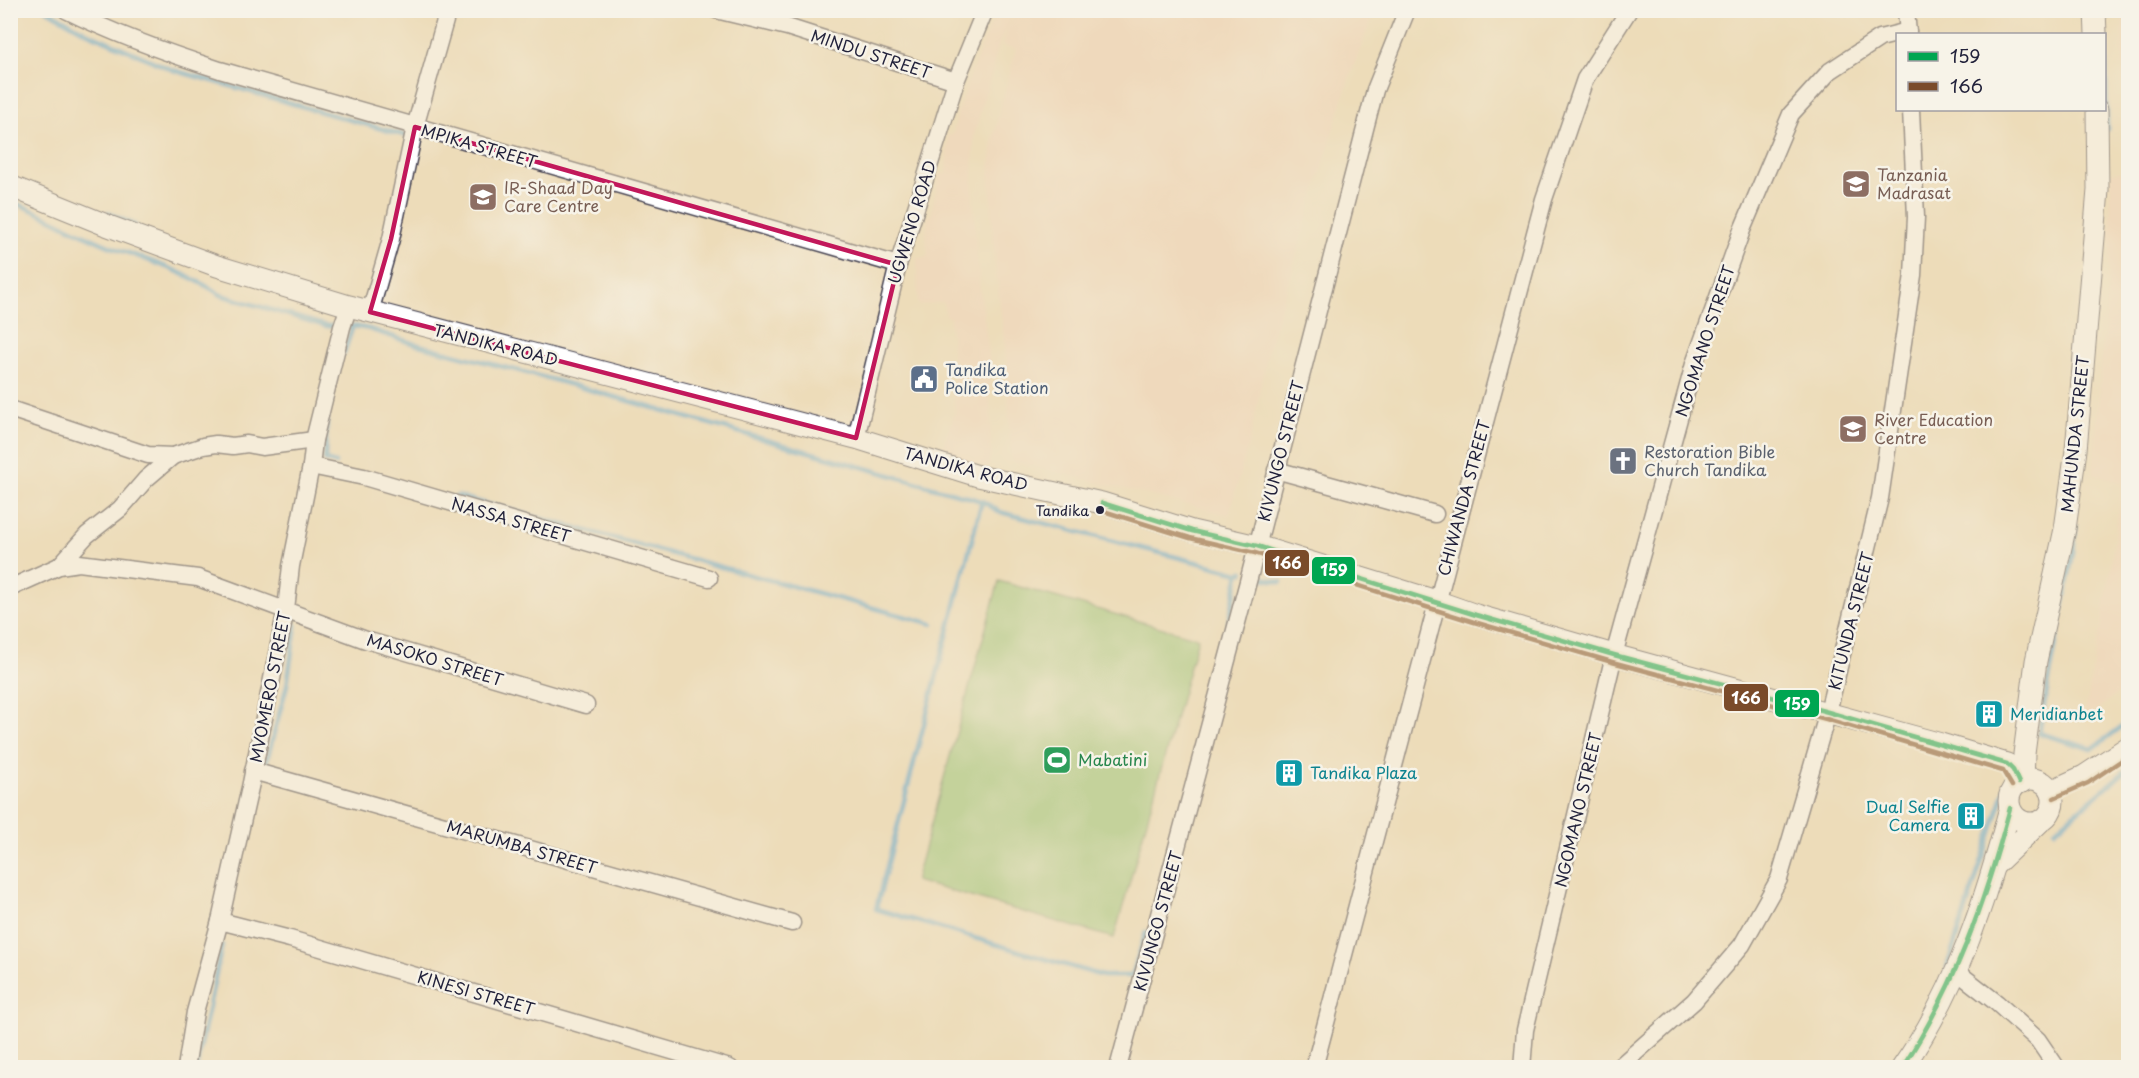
<svg xmlns="http://www.w3.org/2000/svg" width="2139" height="1078" font-family="'Playpen Sans',sans-serif">
	<rect width="100%" height="100%" fill="#f7f3e8"/>
	<filter id="ink" filterUnits="userSpaceOnUse"><feTurbulence type="fractalNoise" baseFrequency=".0167" numOctaves="2"/><feDisplacementMap in="SourceGraphic" scale="12" xChannelSelector="R" yChannelSelector="G"/><feConvolveMatrix kernelMatrix="1 2 1 2 8 2 1 2 1" color-interpolation-filters="sRGB"/></filter>
	<filter id="wash" filterUnits="userSpaceOnUse"><feTurbulence type="fractalNoise" baseFrequency=".008" numOctaves="4" result="noise"/><feDisplacementMap in="SourceGraphic" scale="24" xChannelSelector="R" yChannelSelector="G"/><feGaussianBlur stdDeviation="1.35" result="paint"/><feColorMatrix in="noise" values="0 0 0 0 0 0 0 0 0 0 0 0 0 0 0 0 0 1.4 0 .05"/><feComposite in="paint" operator="in"/></filter>
	<g filter="url(#wash)">
		<rect width="100%" height="100%" fill="#eddcb9"/>
		<!-- built -->
		<g fill="#f2d5be">
			<polygon points="1000,11 1016,11 1000,42 974,135 973,194 977,262 990,363 991,455 987,468 940,454 955,413 950,317 946,317 944,302 918,305 917,258 928,257 926,236 928,216 931,216 939,173 946,174 948,135 953,135 958,110 972,71 988,29"/>
			<polygon points="1018,11 1375,11 1349,78 1268,350 1251,435 1229,515 1011,461 1006,357 995,262 989,172 994,134 1016,49 1003,45 1007,29"/>
			<polygon points="2122,11 2128,11 2128,686 2084,719 2110,575 2122,483 2093,474 2110,254 2111,173 2124,172"/>
		</g>
		<!-- park -->
		<polygon fill="#92c576" stroke="#5a7458" stroke-width="1.5" points="999,581 1198,638 1114,938 915,881"/>
		<g fill="none" stroke-linecap="round" stroke-linejoin="round">
			<!-- stream -->
			<g stroke="#59a3d0" stroke-width="5">
				<polyline points="47,10 86,32 173,70 407,136"/>
				<polyline points="2105,33 2107,129"/>
				<path d="M10,201C45,214 77,233 112,247C149,261 187,272 221,295L326,326H353L369,329L415,344L558,381L982,501L1000,512L1239,573L1243,572"/>
				<polyline points="108,213 135,225"/>
				<polyline points="344,353 353,326"/>
				<polyline points="327,417 325,460 335,463"/>
				<polyline points="457,496 933,624"/>
				<polyline points="982,501 876,909 1103,976 1132,976 1146,932"/>
				<polyline points="2076,527 2073,552 2039,733 2092,749 2128,722"/>
				<polyline points="1263,578 1281,582"/>
				<polyline points="1227,630 1239,573"/>
				<polyline points="251,819 287,685 296,625"/>
				<polyline points="2055,830 2128,769"/>
				<polyline points="1947,967 2008,780"/>
				<polyline points="196,1068 222,945"/>
			</g>
		</g>
	</g>
	<g filter="url(#ink)">
		<g fill="none" stroke-linecap="round" stroke-linejoin="round">
			<!-- minor casing -->
			<g stroke="#403e4e" stroke-width="19">
				<g id="minor">
					<path d="M66,10C116,35 167,53 220,70L898,265"/>
					<polyline points="716,10 787,27 956,81"/>
					<polyline points="1906,10 1908,34"/>
					<polyline points="370,312 391,239 415,127 448,10"/>
					<polyline points="10,409 148,455 173,456"/>
					<polyline points="856,438 898,265 956,81 985,10"/>
					<polyline points="311,466 364,477 709,578"/>
					<polyline points="1276,470 1435,514"/>
					<polyline points="59,566 87,535 120,509 146,479 173,456 203,446 216,444 233,446 247,444 262,447 314,440"/>
					<polyline points="10,588 59,566 79,563 198,578 366,640 586,705"/>
					<polyline points="253,771 792,923"/>
					<polyline points="220,921 290,939 730,1068"/>
					<polyline points="1956,971 1997,1003 2038,1040 2057,1068"/>
					<polyline points="186,1068 195,1012 220,921 251,783 286,609 291,566 311,466 314,440 342,327 349,306"/>
					<polyline points="1118,1068 1250,574 1375,90 1407,10"/>
					<polyline points="1314,1068 1544,199 1585,79 1629,10"/>
					<polyline points="1522,1068 1525,1030 1614,655 1694,364 1742,230 1791,114 1830,71 1880,38 1908,31"/>
					<polyline points="1618,1068 1694,1001 1742,945 1779,879 1828,712 1880,498 1913,275 1916,217 1911,110"/>
				</g>
			</g>
			<!-- tertiary casing -->
			<g stroke="#403e4e" stroke-width="23">
				<g id="tertiary">
					<polyline points="2095,10 2096,34"/>
					<polyline points="10,186 106,225 217,266 349,306 856,438 978,476 1102,503 1192,531 1257,546 1436,601 1476,615 1614,655 1941,744 2007,764 2013,770 2019,783"/>
					<circle cx="2031" cy="801" r="22"/>
					<polyline points="2023,782 2024,754 2036,661 2065,529 2076,450 2098,190 2097,110"/>
					<polyline points="2051,791 2084,776 2128,747"/>
					<polyline points="1995,865 2040,822"/>
					<path d="M1902,1068C1957,990 1986,899 2010,808"/>
				</g>
			</g>
			<!-- minor -->
			<use href="#minor" stroke="#fff" stroke-width="16"/>
			<!-- tertiary -->
			<use href="#tertiary" stroke="#fff" stroke-width="21"/>
			<!-- bus-1 casing -->
			<g stroke="#f7f3e8" stroke-width="9">
				<g id="bus-1">
					<polyline points="1102,503 1192,531 1257,546 1476,615 1614,655 1828,712 2007,764 2013,770 2019,783"/>
					<path d="M1902,1068C1956,986 1985,901 2010,808"/>
				</g>
			</g>
			<!-- bus-2 casing -->
			<g stroke="#f7f3e8" stroke-width="9">
				<g id="bus-2">
					<polyline points="1100,510 1190,538 1255,553 1474,622 1612,662 1826,719 2003,771 2012,786"/>
					<polyline points="2054,798 2088,783 2128,756"/>
				</g>
			</g>
			<!-- bus-1 -->
			<use href="#bus-1" stroke="#00a651" stroke-width="4.5"/>
			<!-- bus-2 -->
			<use href="#bus-2" stroke="#7a4b2a" stroke-width="4.5"/>
		</g>
	</g>
	<!-- marked area -->
	<path d="M0 0H2139V1078H0ZM415,127L898,265L856,438L370,312L391,239Z" fill="#eddcb9" fill-opacity=".55" fill-rule="evenodd"/>
	<path fill="none" stroke="#c2185b" stroke-width="4.5" stroke-linejoin="round" d="M415,127L898,265L856,438L370,312L391,239Z"/>
	<!-- icons -->
	<defs>
		<g id="school-square" transform="scale(1.5)"><rect x="-9" y="-9" width="18" height="18" rx="4" fill="#8d6e63" stroke="#f7f3e8"/><path d="M0-5L7-2L0 1L-7-2ZM-4 1L0 2.5L4 1V4Q0 6-4 4Z" fill="#fff"/></g>
		<g id="civic-square" transform="scale(1.5)"><rect x="-9" y="-9" width="18" height="18" rx="4" fill="#5c6f8a" stroke="#f7f3e8"/><path d="M-.6-6.5H3V-4.5H.6V-3L4-1V1h2V6H-6V1h2V-1L-.6-3ZM-1.2 2.5V6h2.4V2.5Z" fill="#fff"/></g>
		<g id="church-square" transform="scale(1.5)"><rect x="-9" y="-9" width="18" height="18" rx="4" fill="#6b7280" stroke="#f7f3e8"/><path d="M-1.2-6h2.4v3.5h3.3v2.4h-3.3V6h-2.4V-.1h-3.3v-2.4h3.3Z" fill="#fff"/></g>
		<g id="building-square" transform="scale(1.5)"><rect x="-9" y="-9" width="18" height="18" rx="4" fill="#0f9aa8" stroke="#f7f3e8"/><path d="M-4-6H4V6H1V3H-1V6H-4ZM-2.5-4.3h1.7v1.8h-1.7ZM.8-4.3h1.7v1.8H.8ZM-2.5-1h1.7V.8h-1.7ZM.8-1h1.7V.8H.8Z" fill="#fff"/></g>
		<g id="stadium-square" transform="scale(1.5)"><rect x="-9" y="-9" width="18" height="18" rx="4" fill="#2e9e5b" stroke="#f7f3e8"/><path d="M0-5a6.5 5 0 1 0 0 10a6.5 5 0 1 0 0-10ZM-3.5-1.8h7v3.6h-7Z" fill="#fff"/></g>
	</defs>
	<g fill-rule="evenodd">
		<use href="#school-square" x="1856" y="184"/>
		<use href="#school-square" x="483" y="197"/>
		<use href="#civic-square" x="924" y="379"/>
		<use href="#school-square" x="1853" y="429"/>
		<use href="#church-square" x="1623" y="461"/>
		<use href="#building-square" x="1989" y="714"/>
		<use href="#stadium-square" x="1057" y="760"/>
		<use href="#building-square" x="1289" y="773"/>
		<use href="#building-square" x="1971" y="816"/>
	</g>
	<!-- markers -->
	<circle fill="#22223b" stroke="#f7f3e8" stroke-width="2" cx="1100" cy="510" r="5"/>
	<g text-anchor="middle" stroke-width="5" stroke-linejoin="round" paint-order="stroke">
		<!-- bus labels -->
		<g font-size="14" fill="#22223b" stroke="#f7f3e8" text-anchor="end">
			<text x="1089" y="516">Tandika</text>
		</g>
		<!-- street labels -->
		<g font-size="16" fill="#22223b" stroke="#f7f3e8">
			<text transform="translate(871 54) rotate(18)" y="6">MINDU STREET</text>
			<text transform="translate(479 146) rotate(16)" y="6">MPIKA STREET</text>
			<text transform="translate(912 222) rotate(-73)" y="6">UGWENO ROAD</text>
			<text transform="translate(1705 341) rotate(-72)" y="6">NGOMANO STREET</text>
			<text transform="translate(496 345) rotate(14)" y="6">TANDIKA ROAD</text>
			<text transform="translate(2075 434) rotate(-84)" y="6">MAHUNDA STREET</text>
			<text transform="translate(1281 451) rotate(-76)" y="6">KIVUNGO STREET</text>
			<text transform="translate(966 469) rotate(15)" y="6">TANDIKA ROAD</text>
			<text transform="translate(1464 498) rotate(-75)" y="6">CHIWANDA STREET</text>
			<text transform="translate(511 520) rotate(16)" y="6">NASSA STREET</text>
			<text transform="translate(1851 621) rotate(-76)" y="6">KITUNDA STREET</text>
			<text transform="translate(435 660) rotate(17)" y="6">MASOKO STREET</text>
			<text transform="translate(270 687) rotate(-79)" y="6">MVOMERO STREET</text>
			<text transform="translate(1578 810) rotate(-77)" y="6">NGOMANO STREET</text>
			<text transform="translate(522 847) rotate(16)" y="6">MARUMBA STREET</text>
			<text transform="translate(1158 921) rotate(-75)" y="6">KIVUNGO STREET</text>
			<text transform="translate(476 993) rotate(16)" y="6">KINESI STREET</text>
		</g>
		<!-- education labels -->
		<g font-size="16" fill="#785e54" stroke="#f7f3e8" text-anchor="start">
			<text x="1877" y="181">Tanzania<tspan x="1877" dy="18">Madrasat</tspan></text>
			<text x="504" y="194">IR-Shaad Day<tspan x="504" dy="18">Care Centre</tspan></text>
			<text x="1874" y="426">River Education<tspan x="1874" dy="18">Centre</tspan></text>
		</g>
		<!-- service labels -->
		<g font-size="16" fill="#4e5e75" stroke="#f7f3e8" text-anchor="start">
			<text x="945" y="376">Tandika<tspan x="945" dy="18">Police Station</tspan></text>
		</g>
		<!-- worship labels -->
		<g font-size="16" fill="#5b616d" stroke="#f7f3e8" text-anchor="start">
			<text x="1644" y="458">Restoration Bible<tspan x="1644" dy="18">Church Tandika</tspan></text>
		</g>
		<!-- culture labels -->
		<g font-size="16" fill="#0d838f" stroke="#f7f3e8" text-anchor="start">
			<text x="2010" y="720">Meridianbet</text>
			<text x="1310" y="779">Tandika Plaza</text>
			<text x="1950" y="813" text-anchor="end">Dual Selfie<tspan x="1950" dy="18">Camera</tspan></text>
		</g>
		<!-- leisure labels -->
		<g font-size="16" fill="#27864d" stroke="#f7f3e8" text-anchor="start">
			<text x="1078" y="766">Mabatini</text>
		</g>
	</g>
	<g stroke="#f7f3e8" stroke-width="2">
		<rect x="1264" y="549" width="46" height="28" rx="6" fill="#7a4b2a"/>
		<rect x="1311" y="556" width="45" height="29" rx="6" fill="#00a651"/>
		<rect x="1723" y="683" width="46" height="29" rx="6" fill="#7a4b2a"/>
		<rect x="1774" y="689" width="46" height="29" rx="6" fill="#00a651"/>
	</g>
	<g font-size="16" text-anchor="middle" font-weight="bold" fill="#fff">
		<text x="1287" y="569">166</text>
		<text x="1334" y="576">159</text>
		<text x="1746" y="704">166</text>
		<text x="1797" y="710">159</text>
	</g>
	<!-- margin -->
	<rect width="2139" height="1078" fill="none" stroke="#f7f3e8" stroke-width="36"/>
	<!-- legend -->
	<rect x="1896" y="33" width="210" height="78" fill="#f7f3e8" stroke="#a29fa3" stroke-width="1.5"/>
	<rect x="1908" y="52" width="30" height="9" fill="#00a651" stroke="#a29fa3" stroke-width="1.5"/>
	<text x="1950" y="63" font-size="18" fill="#22223b">159</text>
	<rect x="1908" y="82" width="30" height="9" fill="#7a4b2a" stroke="#a29fa3" stroke-width="1.5"/>
	<text x="1950" y="93" font-size="18" fill="#22223b">166</text>
</svg>
